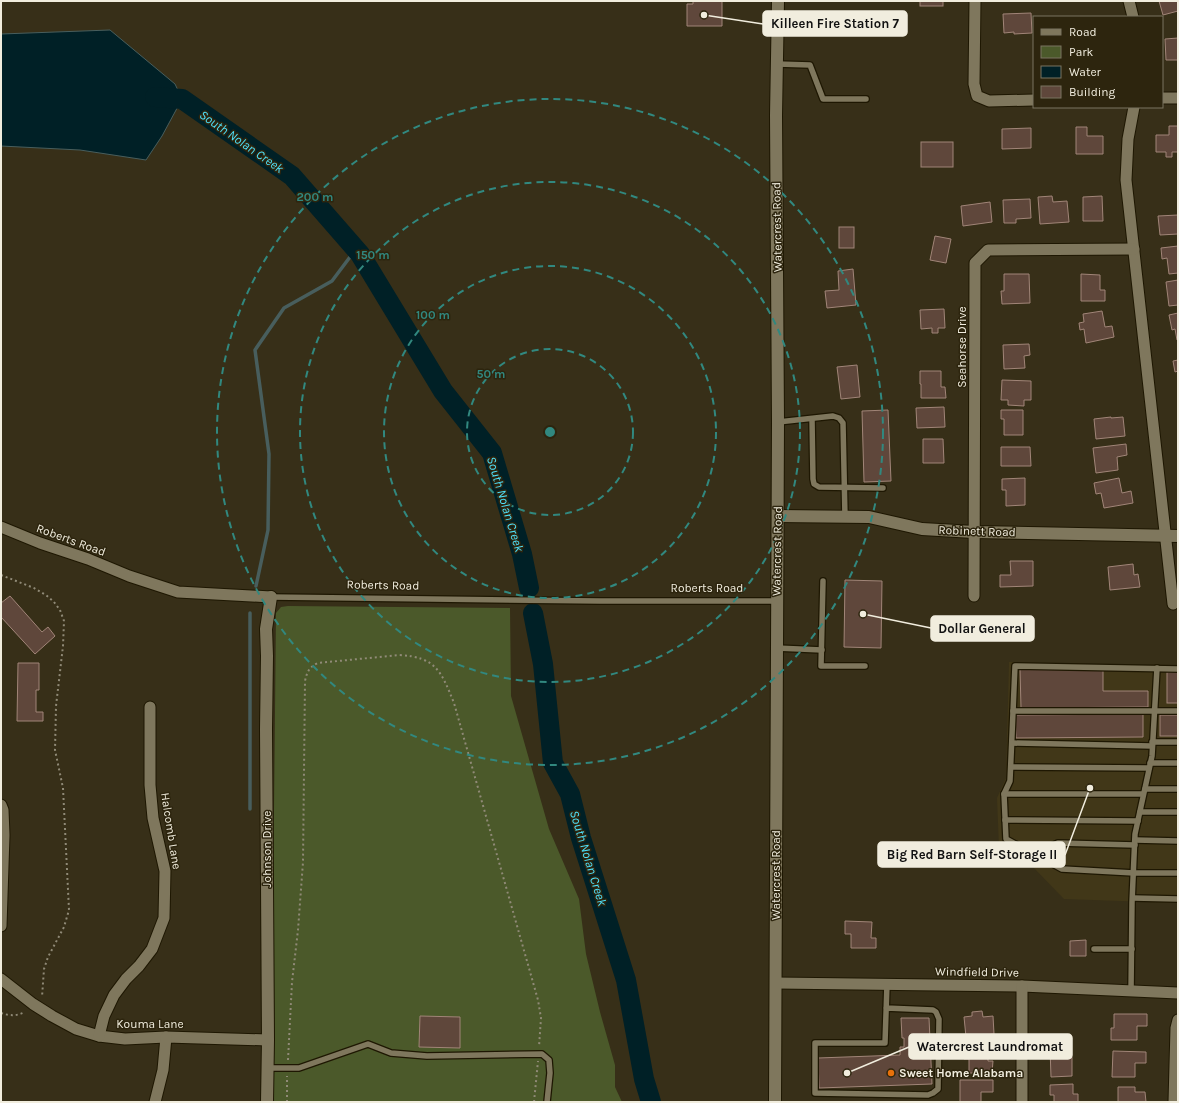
<svg xmlns="http://www.w3.org/2000/svg" width="1179" height="1103" font-family="Karla,sans-serif">
	<rect width="100%" height="100%" fill="#372f18"/>
	<!-- built -->
	<polygon fill="#413718" points="1009,662 1178,666 1178,903 1064,899 1033,867 999,848 997,798 1006,778"/>
	<!-- green -->
	<polygon fill="#4b592a" points="288,606 510,608 511,696 549,829 579,899 586,954 600,1012 615,1065 615,1087 622,1102 271,1102 276,613 281,607"/>
	<!-- water -->
	<polygon fill="#002026" stroke="#485e5d" points="110,30 175,84 182,99 162,136 146,160 80,150 1,146 1,34"/>
	<g fill="none" stroke-linecap="round" stroke-linejoin="round">
		<!-- stream -->
		<g stroke="#485e5d" stroke-width="3.5">
			<polyline points="256,586 268,530 269,454 255,350 284,308 332,281 356,249"/>
			<polyline points="250,809 250,613"/>
		</g>
		<!-- river -->
		<g stroke="#002026" stroke-width="20">
			<polyline points="155,97 182,99 292,176 360,254 443,391 492,453 522,554 529,588"/>
			<polyline points="533,613 543,664 553,763 570,794 581,838 626,980 644,1079 651,1102"/>
		</g>
	</g>
	<!-- building -->
	<g fill="#5f473b" stroke="#a18578">
		<polygon points="693,1 722,1 722,26 687,26 687,4 693,4"/>
		<rect x="920" y="1" width="23" height="5"/>
		<polygon points="1159,1 1178,1 1178,11 1163,15"/>
		<polygon points="1031,13 1032,33 1014,34 1014,32 1004,33 1003,14"/>
		<polygon points="1178,38 1178,60 1166,60 1165,39"/>
		<polygon points="1169,126 1178,126 1178,152 1172,152 1172,157 1166,157 1166,152 1156,152 1156,135 1169,135"/>
		<polygon points="1076,127 1087,127 1087,136 1103,136 1103,154 1076,154"/>
		<polygon points="1031,128 1031,148 1002,149 1002,129"/>
		<rect x="921" y="142" width="32" height="25"/>
		<polygon points="1052,196 1053,202 1067,201 1069,222 1040,224 1038,197"/>
		<polygon points="1102,196 1103,221 1083,221 1083,197"/>
		<polygon points="1030,199 1031,218 1016,219 1016,223 1004,223 1003,200"/>
		<polygon points="990,202 992,222 963,226 961,206"/>
		<polygon points="1178,215 1178,234 1160,235 1158,216"/>
		<rect x="839" y="227" width="15" height="21"/>
		<polygon points="935,236 951,239 946,263 930,260"/>
		<polygon points="1178,246 1178,273 1169,274 1167,258 1162,259 1161,248"/>
		<polygon points="853,269 856,305 827,308 825,291 839,290 838,271"/>
		<polygon points="1004,274 1029,274 1030,303 1002,304 1001,291 1004,291"/>
		<polygon points="1081,274 1100,275 1100,290 1105,290 1105,301 1081,301"/>
		<polygon points="1178,280 1178,305 1169,306 1166,282"/>
		<polygon points="944,309 945,328 938,328 938,333 932,333 932,328 921,329 920,310"/>
		<polygon points="1102,311 1105,327 1112,326 1114,337 1086,343 1084,329 1080,330 1079,323 1084,322 1083,314"/>
		<polygon points="1178,313 1178,340 1177,340 1175,329 1172,330 1169,315"/>
		<polygon points="1029,344 1030,355 1024,356 1025,368 1004,369 1003,345"/>
		<polygon points="1178,360 1178,371 1175,372 1173,361"/>
		<polygon points="857,365 860,397 841,399 837,367"/>
		<polygon points="920,371 941,371 941,387 945,387 946,398 921,398 921,384 920,384"/>
		<polygon points="1002,380 1031,381 1031,400 1024,400 1024,406 1008,405 1008,400 1001,400"/>
		<polygon points="944,407 945,427 917,428 916,408"/>
		<polygon points="888,410 891,481 864,482 862,411"/>
		<polygon points="1001,410 1023,410 1023,435 1004,435 1004,419 1001,419"/>
		<polygon points="1111,417 1111,418 1123,417 1125,436 1096,439 1094,419"/>
		<polygon points="923,439 943,439 944,463 923,463"/>
		<polygon points="1126,444 1127,455 1117,457 1118,470 1096,473 1093,448"/>
		<polygon points="1001,447 1030,447 1031,466 1001,466"/>
		<polygon points="1025,478 1025,505 1006,506 1006,490 1002,490 1002,479"/>
		<polygon points="1119,478 1122,493 1131,491 1133,503 1104,508 1101,493 1096,494 1094,483"/>
		<polygon points="1010,561 1033,561 1033,586 1000,587 1000,575 1011,575"/>
		<polygon points="1133,564 1134,575 1138,574 1140,587 1110,590 1108,567"/>
		<polygon points="845,580 882,581 881,648 844,647"/>
		<polygon points="10,596 42,632 48,627 55,636 35,654 1,617 1,603"/>
		<polygon points="18,663 39,663 39,690 36,690 36,712 43,712 43,721 17,721"/>
		<polygon points="1020,669 1103,669 1103,691 1148,691 1148,707 1021,708"/>
		<rect x="1167" y="672" width="11" height="31"/>
		<polygon points="1143,714 1143,737 1016,738 1015,715"/>
		<rect x="1160" y="715" width="18" height="21"/>
		<polygon points="845,921 872,922 871,938 876,938 876,948 851,948 851,934 845,934"/>
		<polygon points="1086,940 1086,956 1070,956 1070,941"/>
		<polygon points="982,1011 983,1017 993,1016 994,1034 966,1037 964,1017 972,1016 972,1012"/>
		<polygon points="1114,1014 1147,1014 1147,1026 1137,1026 1137,1040 1111,1040 1111,1028 1114,1028"/>
		<polygon points="420,1016 460,1017 460,1048 419,1047"/>
		<polygon points="901,1018 929,1018 932,1084 819,1088 818,1058 900,1055 900,1047 904,1047 904,1038 902,1038"/>
		<polygon points="969,1046 988,1046 988,1061 993,1061 992,1073 969,1073 969,1059 964,1059 965,1053 969,1053"/>
		<polygon points="1050,1048 1070,1048 1070,1057 1072,1057 1072,1076 1051,1077"/>
		<polygon points="1113,1051 1146,1052 1146,1063 1135,1063 1135,1077 1112,1077"/>
		<polygon points="960,1080 993,1080 993,1092 981,1092 981,1102 960,1102"/>
		<polygon points="1073,1084 1073,1094 1078,1094 1078,1102 1054,1102 1054,1095 1050,1095 1050,1085"/>
		<polygon points="1118,1087 1135,1087 1135,1092 1145,1092 1146,1102 1118,1102"/>
	</g>
	<g fill="none" stroke-linecap="round" stroke-linejoin="round">
		<!-- service casing -->
		<g stroke="#1e1702" stroke-width="8">
			<g id="service">
				<polyline points="777,64 810,65 823,99 866,99"/>
				<polyline points="812,419 813,479 814,484 819,487 883,488"/>
				<polyline points="778,422 833,416 839,418 843,423 845,517"/>
				<polyline points="823,581 821,666 865,666"/>
				<polyline points="271,597 600,601 777,601"/>
				<polyline points="776,648 822,650"/>
				<polyline points="1178,669 1015,666 1010,781 1004,794 1006,839 1062,869 1134,873 1178,873"/>
				<polyline points="1013,711 1178,711"/>
				<polyline points="1152,742 1178,742"/>
				<polyline points="1012,743 1152,746"/>
				<polyline points="1150,763 1178,763"/>
				<polyline points="1011,767 1149,768"/>
				<polyline points="1145,789 1178,789"/>
				<polyline points="1004,794 1143,794"/>
				<polyline points="1140,812 1178,812"/>
				<polyline points="1005,820 1138,821"/>
				<polyline points="1135,840 1178,841"/>
				<polyline points="1034,854 1058,843 1135,845"/>
				<polyline points="1133,898 1178,899"/>
				<polyline points="1094,949 1132,949"/>
				<polyline points="1131,991 1132,902 1135,834 1152,756 1157,668"/>
				<polyline points="886,1008 933,1010 936,1012 939,1019 938,1089 933,1093 928,1095 815,1093 815,1043 885,1043 887,984"/>
				<polyline points="267,1068 299,1068 368,1044 391,1053 427,1056 542,1054 549,1060 550,1073 547,1102"/>
			</g>
		</g>
		<!-- minor casing -->
		<g stroke="#1e1702" stroke-width="13">
			<g id="minor">
				<polyline points="975,1 974,84 977,96 989,101 1034,100"/>
				<polyline points="1129,1 1133,17"/>
				<polyline points="1162,98 1178,98"/>
				<polyline points="1134,107 1128,139 1126,180 1173,604"/>
				<polyline points="1,527 40,543 88,559 129,576 178,592 271,597"/>
				<polyline points="974,596 975,263 988,250 1134,249"/>
				<polyline points="1,805 3,810 4,835 1,926"/>
				<polyline points="1,979 33,1004 52,1016 76,1029 99,1036 125,1039 166,1037 268,1040"/>
				<polyline points="776,983 1022,986 1178,993"/>
				<polyline points="1022,986 1022,1102"/>
				<polyline points="99,1036 104,1016 114,995 126,979 139,966 152,949 164,918 165,871 153,818 150,785 150,707"/>
				<polyline points="155,1102 163,1070 166,1037"/>
				<polyline points="1174,1102 1176,1028 1178,1020"/>
			</g>
		</g>
		<!-- tertiary casing -->
		<g stroke="#1e1702" stroke-width="14">
			<g id="tertiary">
				<polyline points="778,516 869,517 922,529 974,532 1178,536"/>
				<polyline points="267,1102 268,1040 266,729 267,656 266,629 271,597"/>
				<polyline points="775,1102 778,422 776,115 778,1"/>
			</g>
		</g>
		<!-- path -->
		<g stroke="#908a77" stroke-width="2" stroke-dasharray="2 3" stroke-linecap="butt">
			<polyline points="1,575 34,588 46,595 54,602 60,610 64,621 63,646 56,706 55,750 63,788 69,910 64,927 48,957 44,969 42,997"/>
			<path d="M1,1013C10,1016 17,1016 25,1012"/>
			<path d="M288,1060L292,982L298,930L303,862L305,681C307,672 309,667 318,663L399,655C436,657 441,671 454,703L538,1000L541,1018L539,1047"/>
			<polyline points="287,1102 287,1076"/>
			<polyline points="534,1102 538,1061"/>
		</g>
		<!-- service -->
		<use href="#service" stroke="#7f775d" stroke-width="5.5"/>
		<!-- minor -->
		<use href="#minor" stroke="#7f775d" stroke-width="11"/>
		<!-- tertiary -->
		<use href="#tertiary" stroke="#7f775d" stroke-width="12"/>
	</g>
	<!-- distance rings -->
	<g fill="none" stroke="#31887f" stroke-width="2" stroke-dasharray="7 5">
		<circle cx="550" cy="432" r="83"/>
		<circle cx="550" cy="432" r="166"/>
		<circle cx="550" cy="432" r="250"/>
		<circle cx="550" cy="432" r="333"/>
	</g>
	<!-- markers -->
	<circle fill="#e8710a" stroke="#2d250e" stroke-width="1.5" cx="891" cy="1073" r="4"/>
	<g text-anchor="middle" stroke-width="3" stroke-linejoin="round" paint-order="stroke">
		<!-- street labels -->
		<g font-size="12" fill="#f1edde" stroke="#2d250e">
			<text transform="translate(777 227) rotate(-91)" y="4">Watercrest Road</text>
			<text transform="translate(962 347) rotate(-90)" y="4">Seahorse Drive</text>
			<text transform="translate(977 531) rotate(2)" y="4">Robinett Road</text>
			<text transform="translate(71 540) rotate(20)" y="4">Roberts Road</text>
			<text transform="translate(777 551) rotate(-89)" y="4">Watercrest Road</text>
			<text transform="translate(383 585) rotate(1)" y="4">Roberts Road</text>
			<text x="707" y="592">Roberts Road</text>
			<text transform="translate(171 831) rotate(81)" y="4">Halcomb Lane</text>
			<text transform="translate(267 849) rotate(-90)" y="4">Johnson Drive</text>
			<text transform="translate(776 875) rotate(-90)" y="4">Watercrest Road</text>
			<text transform="translate(977 972) rotate(1)" y="4">Windfield Drive</text>
			<text x="150" y="1028">Kouma Lane</text>
		</g>
		<!-- poi labels -->
		<g font-size="12" font-weight="bold" fill="#f1edde" stroke="#2d250e" text-anchor="start">
			<text x="899" y="1077">Sweet Home Alabama</text>
		</g>
		<!-- water labels -->
		<g font-size="13" font-style="italic" fill="#4de0fa" stroke="#2d250e">
			<text transform="translate(242 141) rotate(35)" y="5">South Nolan Creek</text>
			<text transform="translate(506 504) rotate(73)" y="5">South Nolan Creek</text>
			<text transform="translate(589 858) rotate(73)" y="5">South Nolan Creek</text>
		</g>
	</g>
	<circle cx="550" cy="432" r="6" fill="#31887f" stroke="#2d250e" stroke-width="2"/>
	<g font-size="12" text-anchor="middle" font-weight="bold" fill="#31887f" stroke="#2d250e" stroke-width="3" stroke-linejoin="round" paint-order="stroke">
		<text x="315" y="201">200 m</text>
		<text x="373" y="259">150 m</text>
		<text x="433" y="319">100 m</text>
		<text x="491" y="378">50 m</text>
	</g>
	<!-- callouts -->
	<path fill="none" stroke="#f1edde" stroke-width="1.5" d="M704 15L763 24M863 614L931 628M1090 788L1065 855M847 1073L909 1047"/>
	<g fill="#f1edde" stroke="#2d250e" stroke-width="1.5">
		<circle cx="704" cy="15" r="4"/>
		<circle cx="863" cy="614" r="4"/>
		<circle cx="1090" cy="788" r="4"/>
		<circle cx="847" cy="1073" r="4"/>
	</g>
	<g fill="#f1edde" stroke="#f1edde" stroke-width="1.5">
		<rect x="763" y="11" width="144" height="25" rx="4"/>
		<rect x="931" y="616" width="103" height="25" rx="4"/>
		<rect x="878" y="842" width="187" height="25" rx="4"/>
		<rect x="909" y="1034" width="163" height="25" rx="4"/>
	</g>
	<g font-size="13" text-anchor="middle" font-weight="bold" fill="#111">
		<text x="835" y="28">Killeen Fire Station 7</text>
		<text x="982" y="633">Dollar General</text>
		<text x="972" y="859">Big Red Barn Self-Storage II</text>
		<text x="990" y="1051">Watercrest Laundromat</text>
	</g>
	<!-- border -->
	<rect width="1179" height="1103" fill="none" stroke="#f1edde" stroke-width="4"/>
	<!-- legend -->
	<rect x="1033" y="16" width="130" height="92" fill="#2d250e" stroke="#7b7561"/>
	<rect x="1041" y="29" width="20" height="6" fill="#7f775d" stroke="#7b7561"/>
	<text x="1069" y="36" font-size="12" fill="#f1edde">Road</text>
	<rect x="1041" y="46" width="20" height="12" fill="#4b592a" stroke="#7b7561"/>
	<text x="1069" y="56" font-size="12" fill="#f1edde">Park</text>
	<rect x="1041" y="66" width="20" height="12" fill="#002026" stroke="#7b7561"/>
	<text x="1069" y="76" font-size="12" fill="#f1edde">Water</text>
	<rect x="1041" y="86" width="20" height="12" fill="#5f473b" stroke="#7b7561"/>
	<text x="1069" y="96" font-size="12" fill="#f1edde">Building</text>
</svg>
